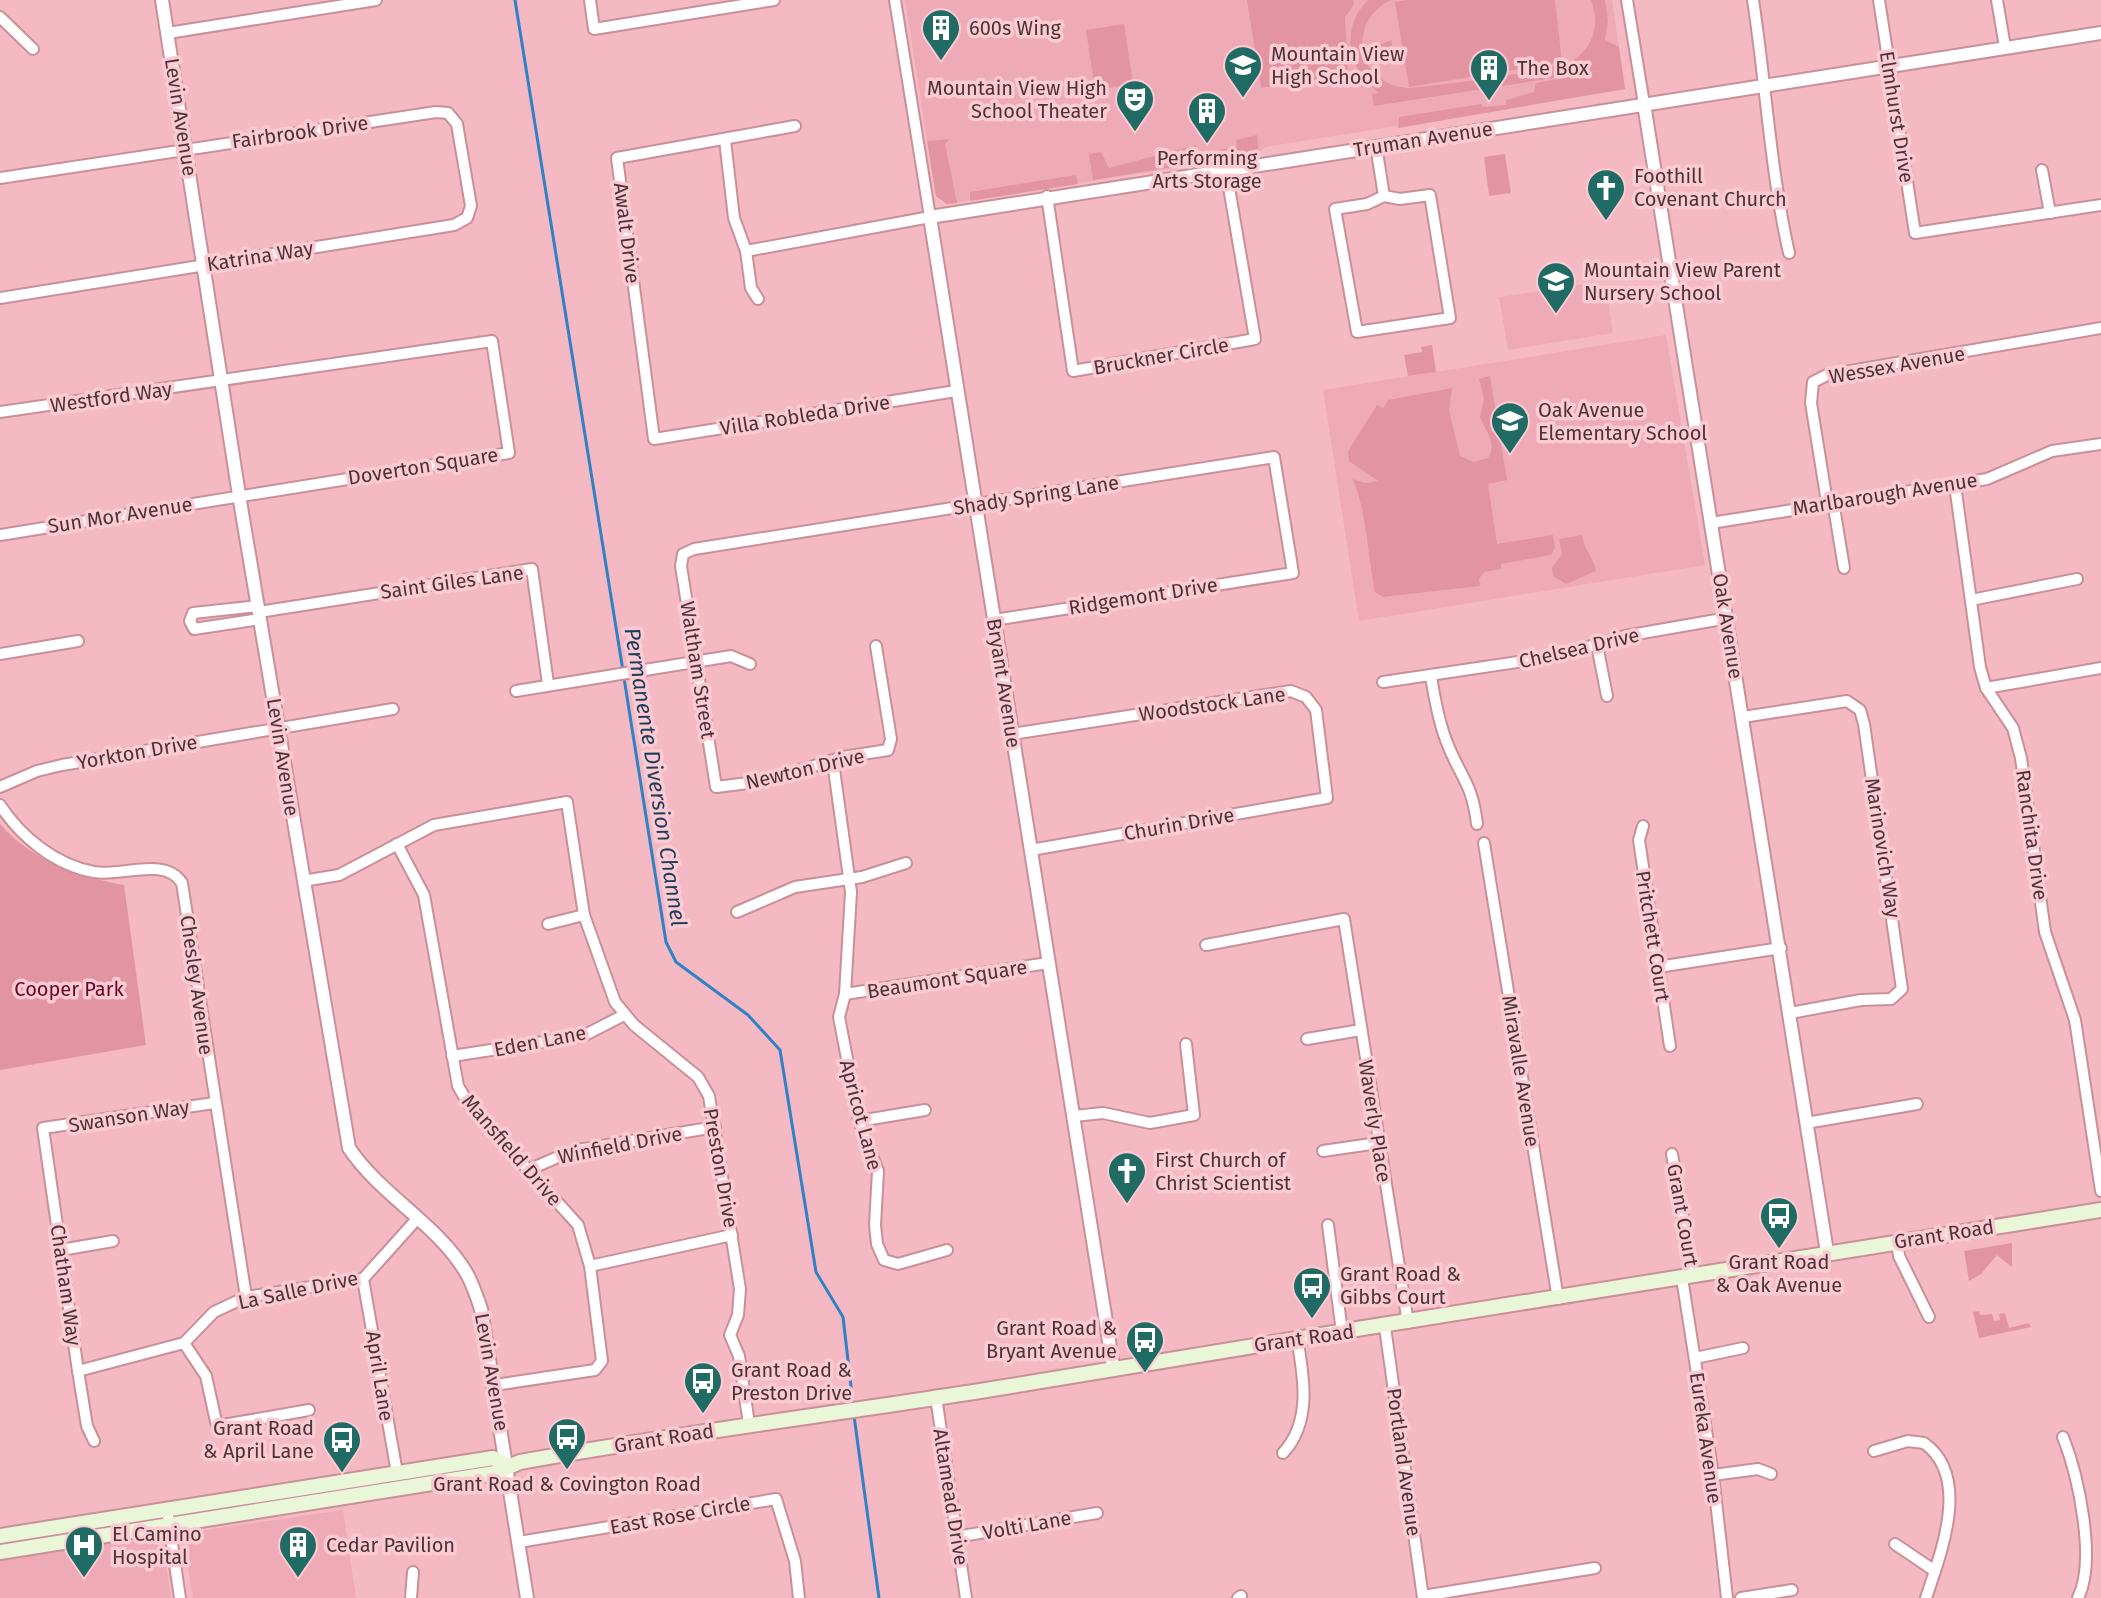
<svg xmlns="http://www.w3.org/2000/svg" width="2101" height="1598" font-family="'Fira Sans',sans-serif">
	<rect width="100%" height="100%" fill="#f5b9c3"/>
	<!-- built -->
	<g fill="#eeabb7">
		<polygon points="905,0 1612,0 1625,89 1265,147 1259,153 1238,158 947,204 936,196"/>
		<polygon points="1596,282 1601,294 1607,293 1613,333 1508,350 1499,297 1548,290 1557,294 1563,287"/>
		<polygon points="1666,335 1705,565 1359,621 1323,390"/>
		<polygon points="343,1510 356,1598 193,1598 185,1548 192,1532"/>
		<polygon points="149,1537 164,1550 171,1598 0,1598 0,1561"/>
	</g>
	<!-- green -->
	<g fill="#e394a3">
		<polygon points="1247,0 1353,0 1354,5 1345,17 1348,75 1261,88"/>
		<path d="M1368,0H1391C1370,10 1360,29 1363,52L1391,40L1394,56L1364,53C1369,74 1386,86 1407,88C1436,86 1551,72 1573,60C1594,48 1600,22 1591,0H1605L1608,21L1605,40L1619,47L1625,89L1398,128L1399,117L1481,104L1483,107L1506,105V100L1534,92L1536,83L1604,70L1374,106L1372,94L1379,93C1348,69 1339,29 1368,0Z"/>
		<polygon points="1406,0 1555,0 1562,62 1409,87 1395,2"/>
		<polygon points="1124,24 1133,84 1095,90 1086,30"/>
		<polygon points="1257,135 1259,153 1093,180 1089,154 1101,152 1109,168 1196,145 1198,153 1237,147 1236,140"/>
		<polygon points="950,139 945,144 957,203 947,204 936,196 927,141"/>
		<polygon points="1505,154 1511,193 1489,196 1484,157"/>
		<polygon points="1076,175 1078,184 970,201 970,192"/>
		<polygon points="1432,345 1436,372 1408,376 1404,355 1422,352 1421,347"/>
		<path d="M1490,376L1507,480L1488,484L1497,544L1553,535L1555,548L1551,555L1501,564V569L1484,572L1479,579L1480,586L1383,597L1375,592C1367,552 1367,514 1353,479L1365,483L1378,481L1349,461L1348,451L1377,405L1383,408L1388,400L1452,388L1449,410L1460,456L1474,462L1488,458C1498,442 1485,432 1480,417L1484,398L1479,379Z"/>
		<path d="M1582,535C1584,551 1594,557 1596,571L1566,584L1553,576L1552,568L1562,554L1559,539Z"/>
		<path d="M0,824C31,860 78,877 124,885L146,1045L0,1070Z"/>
		<polygon points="2012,1243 2012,1267 1997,1255 1981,1274 1969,1281 1964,1251"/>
		<polygon points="1979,1311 1980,1315 1992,1314 1994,1321 2000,1320 1999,1314 2005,1313 2009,1328 2029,1323 2031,1327 1979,1338 1973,1312"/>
	</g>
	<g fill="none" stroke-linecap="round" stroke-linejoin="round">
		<!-- stream -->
		<g stroke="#2f82c5" stroke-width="3">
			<polyline points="515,0 623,671"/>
			<polyline points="624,678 666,942 676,962 748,1015 780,1050 816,1272 843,1317 853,1404"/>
			<polyline points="854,1416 879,1598"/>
		</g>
		<!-- minor casing -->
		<g stroke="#c9909a" stroke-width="14">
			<g id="minor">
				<polyline points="590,0 594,29 774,0"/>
				<polyline points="1627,0 1644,104"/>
				<path d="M1753,0C1766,84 1770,169 1789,253"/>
				<polyline points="1879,0 1915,233 2101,205"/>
				<polyline points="1997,0 2005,47"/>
				<polyline points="0,17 33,49"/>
				<polyline points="168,33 376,0"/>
				<polyline points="795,126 617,158 654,439 956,391"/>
				<polyline points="725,140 734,218 746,251 751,288 758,299"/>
				<polyline points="1376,146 1384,196"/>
				<polyline points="2042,170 2050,213"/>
				<polyline points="0,178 436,112 448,113 457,124 471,206 467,218 454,225 0,298"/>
				<polygon points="1430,195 1450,318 1357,332 1335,209 1367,204 1384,196 1400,199"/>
				<polyline points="1047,196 1073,371 1255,339 1226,170"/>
				<polyline points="746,251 930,217 895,0"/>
				<polyline points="0,412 492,341 509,453 0,535"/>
				<polyline points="1955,485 1980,667 1986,688 2013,728 2021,758 2045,932 2075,1020 2101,1191"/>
				<polyline points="1833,501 1844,568"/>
				<polyline points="1827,502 1811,403 1813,382 1827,375 2101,328"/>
				<polyline points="1711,523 1987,479 2052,451 2101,444"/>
				<polyline points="1971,600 2077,579"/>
				<polyline points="258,606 193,613 190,621 194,629 260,619"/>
				<polyline points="259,612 532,569 548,684"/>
				<polyline points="1597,645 1607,696"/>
				<polyline points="876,646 891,739 888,750 843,757 765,781 716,787 681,566 683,554 694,549 1274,457 1293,573 994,620"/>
				<polyline points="0,654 78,641"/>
				<path d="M1431,677C1435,699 1438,720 1446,740C1459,776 1472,781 1477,824"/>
				<polyline points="1383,682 1558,656 1625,636 1728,618"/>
				<polyline points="1986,688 2101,668"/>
				<polyline points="516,691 731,656 750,664"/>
				<polyline points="1743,717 1847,701 1860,710 1864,724 1902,989 1891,999 1861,1000 1790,1013"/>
				<polyline points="1012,734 1291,691 1306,697 1316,710 1327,798 1031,850"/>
				<polyline points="833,762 851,892 845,994 839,1017 859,1121 878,1171 875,1225 877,1244 884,1260 898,1264 947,1250"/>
				<polyline points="0,787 37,771 62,765 393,709"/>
				<path d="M0,805C21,837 55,865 94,872C122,877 165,856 182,883L246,1297"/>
				<polyline points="1643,826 1639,840 1670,1046"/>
				<polyline points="1484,843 1558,1299"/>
				<polyline points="397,844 424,895 458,1086 468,1103 578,1225 590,1266 602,1361 595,1370 495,1385"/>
				<polyline points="303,881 339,875 434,825 567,802 584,915 615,1002 634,1025 698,1077 709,1096 740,1289 738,1315 730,1335 739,1356 749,1424"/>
				<polyline points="737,912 795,887 862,877 906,863"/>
				<polyline points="548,924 584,915"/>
				<polyline points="1206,945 1344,919 1408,1323"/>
				<polyline points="1658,967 1781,948"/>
				<polyline points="845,994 1048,963"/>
				<polyline points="1307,1039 1361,1030"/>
				<polyline points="452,1056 583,1036 624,1015"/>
				<polyline points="1074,1116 1103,1113 1150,1123 1194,1115 1186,1044"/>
				<polyline points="859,1121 925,1110"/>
				<polyline points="1806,1123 1917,1104"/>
				<polyline points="1323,1151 1378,1143"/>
				<polyline points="1672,1154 1693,1276"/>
				<polyline points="528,1170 572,1151 715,1127"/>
				<polyline points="1328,1225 1342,1332"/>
				<polyline points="1897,1241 1899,1256 1929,1317"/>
				<polyline points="61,1250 113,1241"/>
				<polyline points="590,1266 732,1235"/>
				<polyline points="1682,1278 1713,1475 1727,1598"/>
				<polyline points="363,1279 397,1473"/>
				<polyline points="1385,1327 1423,1598"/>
				<polyline points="184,1343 206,1376 217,1426 309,1410"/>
				<polyline points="1695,1358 1743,1348"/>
				<polyline points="78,1371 184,1343 214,1312 246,1297 363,1279 416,1220"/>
				<polyline points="936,1397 966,1598"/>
				<path d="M2063,1437C2078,1475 2097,1560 2078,1598"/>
				<polyline points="94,1441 87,1426 78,1371 43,1128 214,1103"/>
				<path d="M1874,1451L1908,1441L1924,1443C1972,1477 1940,1555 1926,1598"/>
				<path d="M1283,1453C1312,1422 1304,1377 1297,1338"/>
				<polyline points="1713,1475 1758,1469 1771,1474"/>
				<polyline points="167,1510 180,1598"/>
				<polyline points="956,1537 1097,1513"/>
				<polyline points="519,1542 776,1499 795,1561 799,1598"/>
				<polyline points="1895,1544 1935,1571"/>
				<polyline points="1423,1596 1595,1568"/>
				<polyline points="411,1598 413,1572"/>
				<polyline points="1238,1598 1241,1596"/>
				<polyline points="1741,1598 1792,1590"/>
			</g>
		</g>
		<!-- tertiary casing -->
		<g stroke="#c9909a" stroke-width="16">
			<g id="tertiary">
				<path d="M162,0L239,495L349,1148C381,1196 438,1224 467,1274C473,1285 477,1297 481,1309L527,1598"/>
				<polyline points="1644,104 1827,1252"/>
				<polyline points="1113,1366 930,217 2101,33"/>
			</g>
		</g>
		<!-- secondary casing -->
		<g stroke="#c9909a" stroke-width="18">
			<g id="secondary">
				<polyline points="0,1536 493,1458 507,1465"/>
				<path d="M0,1552L495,1473L520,1462C681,1433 843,1413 1005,1387C1370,1326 1735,1268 2101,1210"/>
			</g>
		</g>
		<!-- minor -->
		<use href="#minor" stroke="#fff" stroke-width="10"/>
		<!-- tertiary -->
		<use href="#tertiary" stroke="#fff" stroke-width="12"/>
		<!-- secondary -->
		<use href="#secondary" stroke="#eaf6d8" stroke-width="14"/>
	</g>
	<!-- icons -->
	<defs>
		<g id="building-pin" transform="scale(2)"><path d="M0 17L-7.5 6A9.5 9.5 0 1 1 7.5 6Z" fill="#216b65" stroke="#fbcad2"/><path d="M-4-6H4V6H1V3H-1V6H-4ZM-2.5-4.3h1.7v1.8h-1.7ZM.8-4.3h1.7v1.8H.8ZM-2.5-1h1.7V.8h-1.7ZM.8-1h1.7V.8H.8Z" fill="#fff"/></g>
		<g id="school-pin" transform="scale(2)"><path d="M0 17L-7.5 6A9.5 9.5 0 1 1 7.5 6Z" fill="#216b65" stroke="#fbcad2"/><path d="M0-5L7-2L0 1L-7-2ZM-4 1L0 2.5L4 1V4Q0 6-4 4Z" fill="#fff"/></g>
		<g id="theatre-pin" transform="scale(2)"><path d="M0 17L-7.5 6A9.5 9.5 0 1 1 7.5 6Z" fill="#216b65" stroke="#fbcad2"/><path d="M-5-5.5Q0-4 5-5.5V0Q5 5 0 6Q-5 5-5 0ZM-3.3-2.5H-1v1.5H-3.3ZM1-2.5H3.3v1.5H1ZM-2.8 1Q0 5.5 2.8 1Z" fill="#fff"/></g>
		<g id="church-pin" transform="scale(2)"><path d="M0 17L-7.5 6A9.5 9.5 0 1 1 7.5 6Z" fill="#216b65" stroke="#fbcad2"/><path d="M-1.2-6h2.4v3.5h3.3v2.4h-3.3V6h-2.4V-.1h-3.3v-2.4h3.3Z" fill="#fff"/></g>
		<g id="bus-pin" transform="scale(2)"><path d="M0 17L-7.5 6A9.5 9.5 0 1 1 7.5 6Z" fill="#216b65" stroke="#fbcad2"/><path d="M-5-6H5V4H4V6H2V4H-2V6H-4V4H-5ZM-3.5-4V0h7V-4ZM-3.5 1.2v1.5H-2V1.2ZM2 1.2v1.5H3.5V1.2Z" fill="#fff"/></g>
		<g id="hospital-pin" transform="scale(2)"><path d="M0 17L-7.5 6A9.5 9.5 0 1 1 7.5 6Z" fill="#216b65" stroke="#fbcad2"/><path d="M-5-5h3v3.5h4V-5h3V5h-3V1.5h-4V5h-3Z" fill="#fff"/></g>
	</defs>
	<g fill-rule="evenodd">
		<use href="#building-pin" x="941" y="28"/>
		<use href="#school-pin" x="1243" y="65"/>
		<use href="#building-pin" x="1489" y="68"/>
		<use href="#theatre-pin" x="1135" y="99"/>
		<use href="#building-pin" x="1207" y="111"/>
		<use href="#church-pin" x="1606" y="188"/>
		<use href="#school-pin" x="1556" y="281"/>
		<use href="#school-pin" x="1510" y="421"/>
		<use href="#church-pin" x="1127" y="1171"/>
		<use href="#bus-pin" x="1779" y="1216"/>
		<use href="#bus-pin" x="1312" y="1286"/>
		<use href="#bus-pin" x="1145" y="1340"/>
		<use href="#bus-pin" x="703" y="1381"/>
		<use href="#bus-pin" x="567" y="1437"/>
		<use href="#bus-pin" x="342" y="1440"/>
		<use href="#hospital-pin" x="84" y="1545"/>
		<use href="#building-pin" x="298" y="1545"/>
	</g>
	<g text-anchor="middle" stroke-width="7" stroke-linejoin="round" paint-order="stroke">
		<!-- poi labels -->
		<g font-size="20" fill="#4b3438" stroke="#fbcad2" text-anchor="start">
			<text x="969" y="35">600s Wing</text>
			<text x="1271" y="61">Mountain View<tspan x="1271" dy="23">High School</tspan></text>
			<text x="1517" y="75">The Box</text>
			<text x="1107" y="95" text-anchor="end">Mountain View High<tspan x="1107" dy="23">School Theater</tspan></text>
			<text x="1207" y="165" text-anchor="middle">Performing<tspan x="1207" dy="23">Arts Storage</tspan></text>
			<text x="1634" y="183">Foothill<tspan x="1634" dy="23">Covenant Church</tspan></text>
			<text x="1584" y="277">Mountain View Parent<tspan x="1584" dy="23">Nursery School</tspan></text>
			<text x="1538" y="417">Oak Avenue<tspan x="1538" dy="23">Elementary School</tspan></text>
			<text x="1155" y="1167">First Church of<tspan x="1155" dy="23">Christ Scientist</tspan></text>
			<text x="1779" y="1269" text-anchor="middle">Grant Road<tspan x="1779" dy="23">&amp; Oak Avenue</tspan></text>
			<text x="1340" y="1281">Grant Road &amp;<tspan x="1340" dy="23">Gibbs Court</tspan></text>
			<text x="1117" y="1335" text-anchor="end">Grant Road &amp;<tspan x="1117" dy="23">Bryant Avenue</tspan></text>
			<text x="731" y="1377">Grant Road &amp;<tspan x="731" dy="23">Preston Drive</tspan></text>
			<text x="314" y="1435" text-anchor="end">Grant Road<tspan x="314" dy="23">&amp; April Lane</tspan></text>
			<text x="567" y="1491" text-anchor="middle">Grant Road &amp; Covington Road</text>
			<text x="112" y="1541">El Camino<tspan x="112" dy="23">Hospital</tspan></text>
			<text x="326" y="1552">Cedar Pavilion</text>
		</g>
		<!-- street labels -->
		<g font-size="20" fill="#4b3438" stroke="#fbcad2">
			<text transform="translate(181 117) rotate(81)" y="7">Levin Avenue</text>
			<text transform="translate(1897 117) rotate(81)" y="7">Elmhurst Drive</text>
			<text transform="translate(300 132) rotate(-8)" y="7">Fairbrook Drive</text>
			<text transform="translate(1423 139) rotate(-9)" y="7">Truman Avenue</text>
			<text transform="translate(627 233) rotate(83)" y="7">Awalt Drive</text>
			<text transform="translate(260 256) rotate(-9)" y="7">Katrina Way</text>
			<text transform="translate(1161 356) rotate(-10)" y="7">Bruckner Circle</text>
			<text transform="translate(1897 365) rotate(-10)" y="7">Wessex Avenue</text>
			<text transform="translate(111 397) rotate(-8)" y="7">Westford Way</text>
			<text transform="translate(805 415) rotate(-9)" y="7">Villa Robleda Drive</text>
			<text transform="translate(423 466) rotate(-9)" y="7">Doverton Square</text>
			<text transform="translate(1885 494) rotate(-9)" y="7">Marlbarough Avenue</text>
			<text transform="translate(1036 495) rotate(-9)" y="7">Shady Spring Lane</text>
			<text transform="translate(120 515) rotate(-9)" y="7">Sun Mor Avenue</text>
			<text transform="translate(452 582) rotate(-8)" y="7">Saint Giles Lane</text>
			<text transform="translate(1143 596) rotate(-9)" y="7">Ridgemont Drive</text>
			<text transform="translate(1728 626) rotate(81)" y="7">Oak Avenue</text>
			<text transform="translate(1579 648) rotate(-13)" y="7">Chelsea Drive</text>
			<text transform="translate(698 670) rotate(81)" y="7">Waltham Street</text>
			<text transform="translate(1004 683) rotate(81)" y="7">Bryant Avenue</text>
			<text transform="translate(1212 704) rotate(-8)" y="7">Woodstock Lane</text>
			<text transform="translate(137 752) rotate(-10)" y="7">Yorkton Drive</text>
			<text transform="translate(283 757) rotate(81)" y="7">Levin Avenue</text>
			<text transform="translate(805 769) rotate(-13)" y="7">Newton Drive</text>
			<text transform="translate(1179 824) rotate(-10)" y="7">Churin Drive</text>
			<text transform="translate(2032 835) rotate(82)" y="7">Ranchita Drive</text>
			<text transform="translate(1883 848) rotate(81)" y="7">Marinovich Way</text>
			<text transform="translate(1653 936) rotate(81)" y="7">Pritchett Court</text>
			<text transform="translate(947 979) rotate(-9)" y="7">Beaumont Square</text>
			<text transform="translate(197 985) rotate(82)" y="7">Chesley Avenue</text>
			<text transform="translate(540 1041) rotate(-11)" y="7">Eden Lane</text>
			<text transform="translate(1521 1071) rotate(81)" y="7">Miravalle Avenue</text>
			<text transform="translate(861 1115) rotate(75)" y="7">Apricot Lane</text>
			<text transform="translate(129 1116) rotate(-9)" y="7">Swanson Way</text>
			<text transform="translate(1375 1121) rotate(81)" y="7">Waverly Place</text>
			<text transform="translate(620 1145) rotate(-11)" y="7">Winfield Drive</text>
			<text transform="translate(512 1150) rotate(49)" y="7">Mansfield Drive</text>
			<text transform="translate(721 1168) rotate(80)" y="7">Preston Drive</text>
			<text transform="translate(1683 1215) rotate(80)" y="7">Grant Court</text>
			<text transform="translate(1944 1234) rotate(-9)" y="7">Grant Road</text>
			<text transform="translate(66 1285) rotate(82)" y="7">Chatham Way</text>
			<text transform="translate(298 1290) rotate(-12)" y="7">La Salle Drive</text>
			<text transform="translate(1304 1338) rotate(-8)" y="7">Grant Road</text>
			<text transform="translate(492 1372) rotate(80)" y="7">Levin Avenue</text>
			<text transform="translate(380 1376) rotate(81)" y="7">April Lane</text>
			<text transform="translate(664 1438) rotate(-9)" y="7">Grant Road</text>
			<text transform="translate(1706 1438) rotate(82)" y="7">Eureka Avenue</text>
			<text transform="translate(1404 1462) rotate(82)" y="7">Portland Avenue</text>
			<text transform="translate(951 1497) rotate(81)" y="7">Altamead Drive</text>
			<text transform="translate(680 1515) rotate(-10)" y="7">East Rose Circle</text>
			<text transform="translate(1027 1525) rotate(-10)" y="7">Volti Lane</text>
		</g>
		<!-- park labels -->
		<g font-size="20" fill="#67052a" stroke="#fbcad2">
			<text x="69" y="996">Cooper Park</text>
		</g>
		<!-- water labels -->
		<g font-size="22" font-style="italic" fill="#1c3d5a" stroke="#fbcad2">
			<text transform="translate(656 777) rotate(81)" y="8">Permanente Diversion Channel</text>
		</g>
	</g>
</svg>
